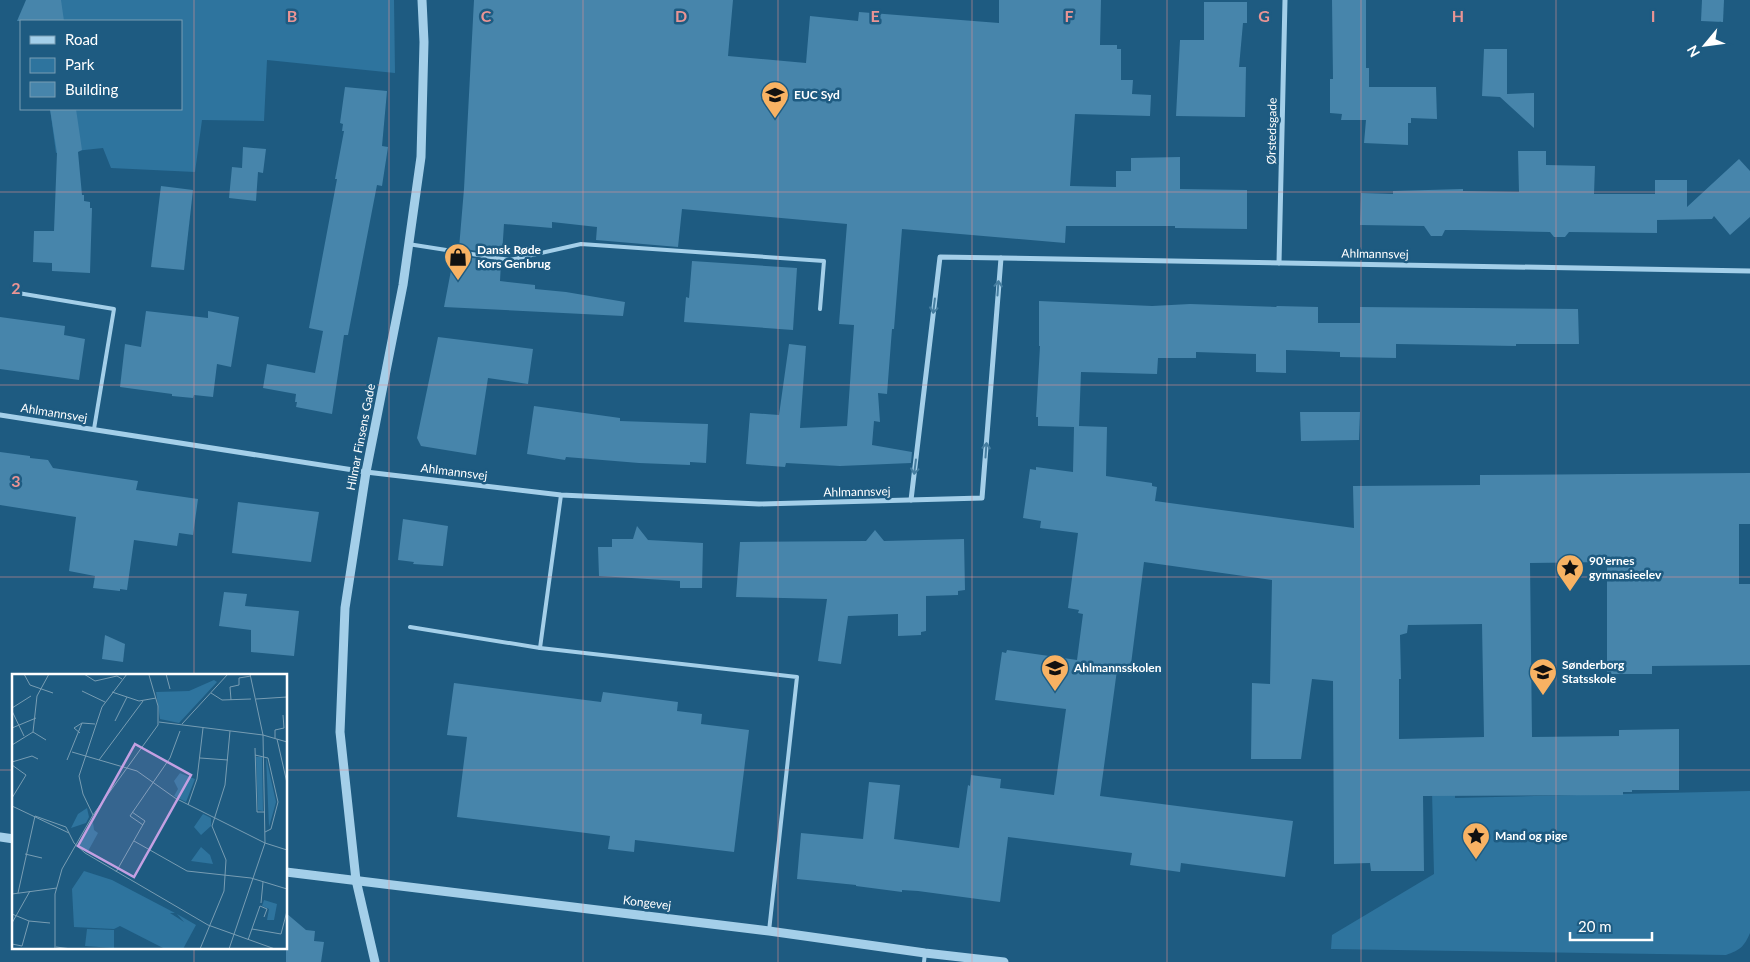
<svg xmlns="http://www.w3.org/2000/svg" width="1750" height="962" font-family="Lato,sans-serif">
	<rect width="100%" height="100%" fill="#1e5b81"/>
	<!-- green -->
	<g fill="#2e749e">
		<polygon points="34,0 394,0 395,73 267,60 264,121 202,120 195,172 111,168 103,148 56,153 50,109 181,109 181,21 37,21"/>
		<path d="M1432,791H1455V798L1750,791V933C1744,947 1740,950 1726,955L1331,949L1332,935L1434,874Z"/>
	</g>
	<!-- building -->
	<g fill="#4785ab" fill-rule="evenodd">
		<polygon points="26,0 61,0 64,21 17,21"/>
		<polygon points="474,0 733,0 728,56 806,63 810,16 858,21 859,12 999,23 999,0 1101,0 1100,45 1117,45 1117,49 1121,49 1121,80 1133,80 1132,94 1151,95 1150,116 1075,114 1070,186 1116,187 1116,171 1131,171 1131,158 1180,157 1180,189 1247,190 1247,229 1175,228 1175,226 1066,226 1065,243 902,229 894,329 892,329 887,394 878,393 880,422 874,421 872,445 912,452 911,463 840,466 786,463 785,467 746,464 750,413 779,415 789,344 806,346 800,428 847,426 854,325 839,324 847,224 682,209 678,247 596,240 597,227 552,222 552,228 504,224 502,255 459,248 464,189"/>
		<polygon points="1332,0 1366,0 1366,68 1369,68 1369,87 1436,87 1437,119 1411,118 1411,123 1408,123 1408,145 1364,143 1366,120 1341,120 1342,114 1330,113 1330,79 1333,79"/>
		<polygon points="1702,0 1724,0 1723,22 1701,21"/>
		<polygon points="1204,2 1247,2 1247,23 1243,23 1239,67 1246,67 1245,117 1176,116 1180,40 1204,40"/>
		<polygon points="1484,49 1507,49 1507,94 1534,93 1534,128 1500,97 1482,96"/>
		<polygon points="345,87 387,91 382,146 388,147 382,186 377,185 348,335 344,335 332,414 296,407 297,402 295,402 296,394 263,388 267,364 315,373 323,331 309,328 337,179 335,179 344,131 342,131 343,124 340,123"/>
		<polygon points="50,109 76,109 82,150 78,152 82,195 84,195 84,201 90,202 90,208 92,208 90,273 52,271 52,263 33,262 34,231 54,231 57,153"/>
		<polygon points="243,147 266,149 263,173 258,172 256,201 229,198 232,167 242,168"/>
		<polygon points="1518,151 1546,151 1546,165 1595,166 1594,194 1655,194 1655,180 1687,180 1687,207 1739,159 1750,171 1750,217 1730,235 1714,216 1712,219 1657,220 1657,233 1569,232 1565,237 1554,237 1550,232 1463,230 1445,230 1442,236 1431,236 1424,226 1360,225 1361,193 1393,194 1393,191 1463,189 1463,191 1519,192"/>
		<polygon points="161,186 193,190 184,270 151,267"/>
		<polygon points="459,256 501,262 500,281 535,285 535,289 566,292 625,302 623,316 444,307 453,260 458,261"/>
		<polygon points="692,261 797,268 793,330 684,322 686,297 689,298"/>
		<path d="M1039,301L1152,306L1190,304L1276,307L1277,306L1318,307V323H1360V307L1578,309L1579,344H1516V346L1396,344V358L1340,357V352L1286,350V373L1256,372V354L1196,352V358H1158L1157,374L1081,372L1079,426L1107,427L1106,476L1152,483V486L1157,487L1155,501L1354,528L1353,486L1480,485V475L1750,473V524H1739V584H1750V665L1652,666V674H1607V562L1530,563L1532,737L1619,736V730L1679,729V790H1632V792H1623V795L1423,796L1424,871H1371L1370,863L1334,864L1333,681L1312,679L1301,759H1251L1252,683L1270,684L1272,580L1144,562L1130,672L1117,670L1100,796L1293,821L1285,877L1181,863L1180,872L1130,865L1132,853L1008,837L1000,902L918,891L902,890V892L856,886V885L797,879L801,833L863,839L869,782L900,785L894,839L959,848L968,785L970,786L971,775L1001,779L1000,788L1054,795L1066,709L995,700L1002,652L1006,653L1007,650L1077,660L1083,614L1078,613L1079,610L1068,608L1078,533L1040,528L1041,521L1023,518L1030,469L1036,470V467L1073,472L1074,427L1038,426V417H1036L1040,346H1039ZM1482,624L1484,737L1399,739V679H1401L1400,635L1407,633L1408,625Z"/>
		<polygon points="146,311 208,318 208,311 239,317 231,367 217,364 213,397 194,395 193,398 172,396 172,394 120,387 125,344 141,347"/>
		<polygon points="0,317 65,326 64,335 85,339 79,380 0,369"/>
		<polygon points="438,337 533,349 528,384 488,378 476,455 421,446 417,438"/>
		<polygon points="534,406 620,418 620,421 708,424 706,463 690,462 690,465 639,463 566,457 565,460 527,454"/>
		<polygon points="1300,412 1360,412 1359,440 1301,441"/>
		<polygon points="0,452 30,456 30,458 48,460 53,468 138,481 136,490 198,499 193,535 179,533 177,546 134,540 127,590 120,589 120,591 93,588 95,576 69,571 76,517 0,505"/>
		<polygon points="238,502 319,512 311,562 232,553"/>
		<polygon points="403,519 448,526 443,566 413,564 414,562 398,560"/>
		<polygon points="637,526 648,540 703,543 702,588 680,588 680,581 599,576 598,547 612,547 612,539 633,539"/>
		<polygon points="875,530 884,541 964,539 965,590 958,591 958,595 926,596 926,631 921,632 921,635 898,636 898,614 848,616 841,664 818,661 827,599 736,597 740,542 866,541"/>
		<polygon points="224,592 247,594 245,606 299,611 294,656 251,652 251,630 219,626"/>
		<polygon points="105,635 125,644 123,662 102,659"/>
		<polygon points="454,683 601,702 603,692 678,702 677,711 702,714 701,724 749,730 734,852 635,840 634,852 608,849 610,836 457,817 467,737 447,735"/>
		<polygon points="286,913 306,930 315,931 314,941 324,942 321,962 286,962"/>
	</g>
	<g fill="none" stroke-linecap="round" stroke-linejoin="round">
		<!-- service -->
		<g stroke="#a4cfe9" stroke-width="4">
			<polyline points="408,244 510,260 581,244 824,261 820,309"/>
			<polyline points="18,293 114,309 94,429"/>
			<polyline points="410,627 540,648 797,677 769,931"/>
			<polyline points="540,648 561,495"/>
			<polyline points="924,962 925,953"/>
		</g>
		<!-- minor -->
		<g stroke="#a4cfe9" stroke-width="5">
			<polyline points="1279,263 1285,0"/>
			<polyline points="0,415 366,472 561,495 759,504 982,498 1001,258"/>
			<polyline points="911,500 940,257 1750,271"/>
		</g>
		<!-- tertiary -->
		<g stroke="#a4cfe9" stroke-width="9">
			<polyline points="0,837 14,839"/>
			<polyline points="286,872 769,931 925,953 1004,962"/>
			<polyline points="375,962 356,880 340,732 345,608 366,472 403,285 421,157 424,42 422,0"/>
		</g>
	</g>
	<!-- one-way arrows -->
	<defs><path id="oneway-shaft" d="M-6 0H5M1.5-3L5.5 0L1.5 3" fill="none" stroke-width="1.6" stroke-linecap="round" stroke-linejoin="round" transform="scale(1.25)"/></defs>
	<g stroke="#467ea0">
		<use href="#oneway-shaft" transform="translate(998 288) rotate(-86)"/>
		<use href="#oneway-shaft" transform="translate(934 306) rotate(97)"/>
		<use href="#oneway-shaft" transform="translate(986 450) rotate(-86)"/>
		<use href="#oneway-shaft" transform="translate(915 467) rotate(97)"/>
	</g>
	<!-- grid -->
	<path fill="none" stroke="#ea9494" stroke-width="1" stroke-opacity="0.55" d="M194,0V676M389,0V962M583,0V962M778,0V962M972,0V962M1167,0V962M1361,0V962M1556,0V962M0,192H1750M0,385H1750M0,577H1750M0,770H14M286,770H1750M194,948V962"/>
	<!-- icons -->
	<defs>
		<g id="school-pin" transform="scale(1.4375)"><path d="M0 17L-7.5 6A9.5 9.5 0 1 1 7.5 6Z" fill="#f8b263" stroke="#1e5b81"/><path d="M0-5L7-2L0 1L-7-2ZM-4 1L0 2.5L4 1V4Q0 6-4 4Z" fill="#111"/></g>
		<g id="shop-pin" transform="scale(1.4375)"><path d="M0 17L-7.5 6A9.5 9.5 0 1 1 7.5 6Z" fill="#f8b263" stroke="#1e5b81"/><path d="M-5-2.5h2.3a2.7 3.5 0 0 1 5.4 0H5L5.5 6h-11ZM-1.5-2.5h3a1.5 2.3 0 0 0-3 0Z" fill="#111"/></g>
		<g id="sight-pin" transform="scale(1.4375)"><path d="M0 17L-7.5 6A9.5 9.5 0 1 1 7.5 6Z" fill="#f8b263" stroke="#1e5b81"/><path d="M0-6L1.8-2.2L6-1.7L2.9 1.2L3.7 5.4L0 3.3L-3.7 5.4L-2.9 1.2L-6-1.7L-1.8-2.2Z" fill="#111"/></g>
	</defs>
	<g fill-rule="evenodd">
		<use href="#school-pin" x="775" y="95"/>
		<use href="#shop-pin" x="458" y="257"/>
		<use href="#sight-pin" x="1570" y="568"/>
		<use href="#school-pin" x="1055" y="668"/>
		<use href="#school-pin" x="1543" y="672"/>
		<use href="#sight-pin" x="1476" y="836"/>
	</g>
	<g text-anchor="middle" stroke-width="5" stroke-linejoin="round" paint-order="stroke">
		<!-- poi labels -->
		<g font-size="12" font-weight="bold" fill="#fff" stroke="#1e5b81" text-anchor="start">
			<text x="794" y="99">EUC Syd</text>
			<text x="477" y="254">Dansk Røde<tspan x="477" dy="14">Kors Genbrug</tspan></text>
			<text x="1589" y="565">90'ernes<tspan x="1589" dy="14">gymnasieelev</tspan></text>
			<text x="1562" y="669">Sønderborg<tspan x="1562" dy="14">Statsskole</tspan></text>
			<text x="1074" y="672">Ahlmannsskolen</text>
			<text x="1495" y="840">Mand og pige</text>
		</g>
		<!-- street labels -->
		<g font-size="12" fill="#fff" stroke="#1e5b81">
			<text transform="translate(1272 131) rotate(-89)" y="4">Ørstedsgade</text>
			<text transform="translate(1375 254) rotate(1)" y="4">Ahlmannsvej</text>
			<text transform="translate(54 413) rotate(9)" y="4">Ahlmannsvej</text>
			<text transform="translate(361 437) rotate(-79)" y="4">Hilmar Finsens Gade</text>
			<text transform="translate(454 472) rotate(7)" y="4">Ahlmannsvej</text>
			<text transform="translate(857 492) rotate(-1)" y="4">Ahlmannsvej</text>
			<text transform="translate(647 903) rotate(7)" y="4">Kongevej</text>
		</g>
	</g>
	<!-- overview -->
	<g transform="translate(12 674)">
		<rect width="275" height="275" fill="#1e5b81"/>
		<path d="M202,6L205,8L167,49L148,45L144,18L177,17ZM244,83H250L251,137L246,136ZM254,83L264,128L257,153L255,105ZM168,99L183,105L174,128L162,122L166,115L162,107ZM75,134L77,143L74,149L59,154L66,140ZM191,140L199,144V152L189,161L182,153ZM81,148L82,156L86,159L75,179L67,171ZM189,173L198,181L201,190L179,187ZM72,197L100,206L163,239H158L172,248L165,240L184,251L171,275H153L108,252L102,255L62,253L60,215ZM252,226L265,230L262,246H255L257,235L250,232ZM75,255L102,256V274L73,272Z" fill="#2e749e"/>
		<path fill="none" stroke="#789db3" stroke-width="1" d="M12,0L18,11L41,19M72,0L83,7L105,2L110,5M154,0L158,15M70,17L93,28M100,18L127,27L144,24M199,19L210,26L239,25M244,25L275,23M219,26L218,13L227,11V4L239,2M0,34L19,22M0,37L12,62M103,47L115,23M147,48L251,61L275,68M170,50L216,0M0,54L24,44M21,58L34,66M68,59L62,54L70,49M263,64V56L272,54L271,41M265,65L275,109M0,71L21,58L25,22L37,0M243,74L245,138H253M60,78L125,97L163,124L253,169L275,176M243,81L256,84L266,128L259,155L253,158M188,84L216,86M55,86L70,49L83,50M87,86L131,27M0,88L20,82L26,85M0,91L14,101L0,124M176,131L185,105L191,54M0,132L57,159M81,141L71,120L67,102L90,33L115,0M23,142L54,153L62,169L73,179L196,251L263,275M131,151L118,142L158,84L168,57M122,167L175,197L239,204L275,215M13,180L30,184M104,198L133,147L120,138M6,219L23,142M0,220L45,214M249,229L251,208M0,240L17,247L38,249M0,249L18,217M240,255L269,260L275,237M236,266L248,232L255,235L252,243M0,270L10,272L17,247M44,273L60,275M43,275V220L50,195L81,141L146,51V32L137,1M188,275L212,217L214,186L200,152L213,111L218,57M217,275L253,169L251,61L238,0"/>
		<path fill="#c4a0e2" fill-opacity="0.15" stroke="#c4a0e2" stroke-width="2.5" d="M123,70L179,101L122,203L66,172Z"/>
		<rect width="275" height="275" fill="none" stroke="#fff" stroke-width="2.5"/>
	</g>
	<g font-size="16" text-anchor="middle" font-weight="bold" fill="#ea9494" stroke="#1e5b81" stroke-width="5" stroke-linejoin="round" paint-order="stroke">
		<text x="292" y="22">B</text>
		<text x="486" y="22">C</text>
		<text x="681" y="22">D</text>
		<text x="875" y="22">E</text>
		<text x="1069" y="22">F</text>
		<text x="1264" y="22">G</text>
		<text x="1458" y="22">H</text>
		<text x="1653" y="22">I</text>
		<text x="16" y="294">2</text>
		<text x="16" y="487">3</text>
	</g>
	<!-- legend -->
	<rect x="20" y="20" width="162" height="90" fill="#1e5b81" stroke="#789db3"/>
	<rect x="30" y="36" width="25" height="8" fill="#a4cfe9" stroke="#789db3"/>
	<text x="65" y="45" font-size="15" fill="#ffffff">Road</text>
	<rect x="30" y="58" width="25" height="15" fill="#2e749e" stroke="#789db3"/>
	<text x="65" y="70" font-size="15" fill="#ffffff">Park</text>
	<rect x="30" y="82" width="25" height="15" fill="#4785ab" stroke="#789db3"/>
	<text x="65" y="95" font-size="15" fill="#ffffff">Building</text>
	<!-- north arrow -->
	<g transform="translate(1705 45) rotate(241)" stroke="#1e5b81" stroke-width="4" paint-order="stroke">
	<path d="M0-4L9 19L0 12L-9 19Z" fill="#ffffff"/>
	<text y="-8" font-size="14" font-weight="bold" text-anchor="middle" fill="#ffffff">N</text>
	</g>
	<!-- scale -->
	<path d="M1570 932v8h82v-8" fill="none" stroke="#ffffff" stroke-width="2.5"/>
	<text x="1578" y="932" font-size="15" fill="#ffffff" stroke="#1e5b81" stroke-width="4" paint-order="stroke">20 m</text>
</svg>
